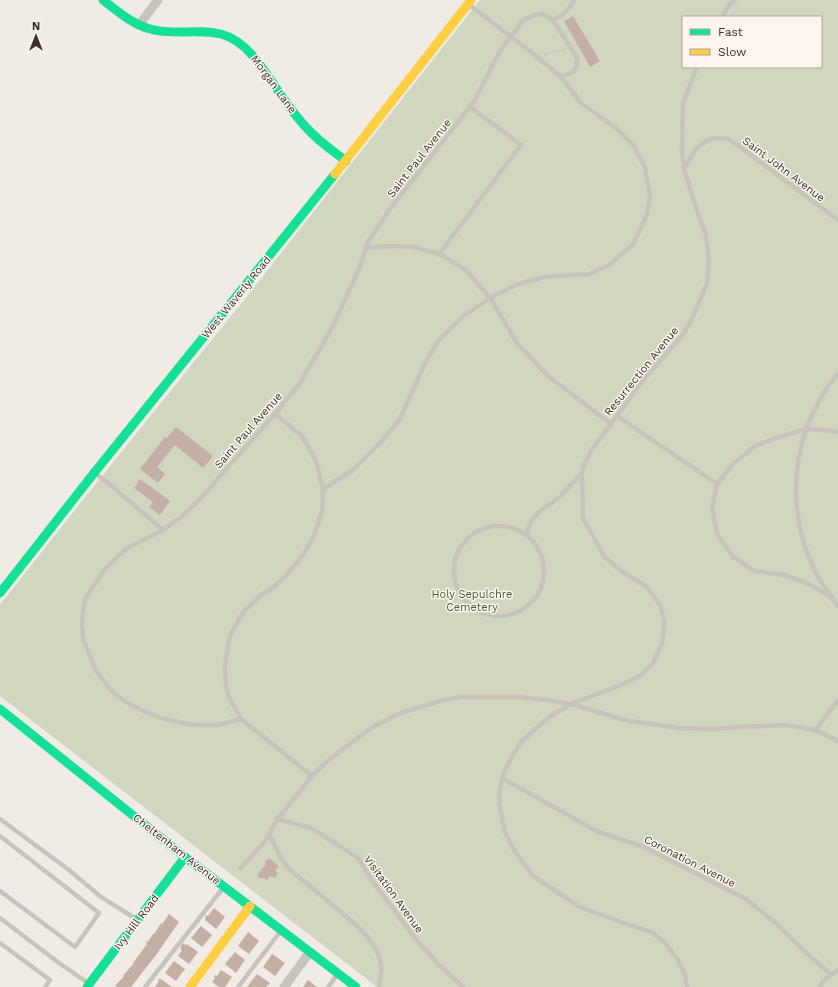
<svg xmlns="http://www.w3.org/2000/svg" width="838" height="987" font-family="'Work Sans',sans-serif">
	<rect width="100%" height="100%" fill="#f0ebe5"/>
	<!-- green -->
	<path fill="#d1d6bf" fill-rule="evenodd" d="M480,0H838V987H377L0,696V605L90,491L249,294ZM683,17H821V67H683Z"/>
	<!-- building -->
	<g fill="#c3afa7">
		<polygon points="573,16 600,61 590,67 564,21"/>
		<polygon points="176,427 213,456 203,468 175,445 157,467 165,474 158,483 140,469 165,437 167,438"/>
		<polygon points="140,479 170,501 160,515 149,507 153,502 134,488"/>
		<polygon points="268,859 270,859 279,866 275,871 277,872 277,875 275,878 270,876 267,880 263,878 260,878 258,877 258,874 266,864 265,861"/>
		<polygon points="214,908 225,917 216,929 205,920 206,918 205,917 206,915 208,916"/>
		<polygon points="169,914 179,922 156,955 131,987 117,987 115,986 124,976 123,976 127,971 134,963 133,963 147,944 146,943 147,941 148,942 153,934 154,934 160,925 161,923 162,924"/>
		<polygon points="201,926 212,935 202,947 191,938"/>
		<polygon points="248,932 259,941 249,954 238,946"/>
		<polygon points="183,943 186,945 187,944 198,952 189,964 178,956 182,950 180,948"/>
		<polygon points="235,952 245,960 236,973 225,964"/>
		<polygon points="272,954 285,963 275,976 263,967"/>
		<polygon points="174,961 185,969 176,981 165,973"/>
		<polygon points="221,970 232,977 225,987 219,987 212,982 215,978 214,977 215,975 217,976"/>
		<polygon points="257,974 270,983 266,987 247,987"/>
		<polygon points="159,978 160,980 161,979 172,987 155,987 159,981 158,980"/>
		<polygon points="308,980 317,987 303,987"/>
	</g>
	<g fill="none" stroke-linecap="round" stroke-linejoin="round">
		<!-- path -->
		<path stroke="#c2bbb6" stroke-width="1.5" stroke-dasharray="2 2" stroke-linecap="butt" d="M544,55C550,51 558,52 565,49"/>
		<!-- lane -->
		<g stroke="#c9c3be" stroke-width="4.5">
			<polyline points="722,17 729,5 735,0"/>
			<polyline points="553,20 577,58 577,65 573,72 561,77"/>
			<polyline points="684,169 696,149 706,141 716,138 728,139 739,146 838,220"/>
			<polyline points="365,248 391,246 414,247 439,254 466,270 490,298 517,343 548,376 611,424"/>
			<polyline points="439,254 521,145 470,107"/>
			<path d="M838,374C827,385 819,400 812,415C784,479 793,551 838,606"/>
			<polyline points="275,414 302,436 312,453 317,464 323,489 322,512 313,538 303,555 285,577 274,587 260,596 244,611 238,621 230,636 226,659 225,666 226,685 229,697 241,719 312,776"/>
			<polyline points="617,416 717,484"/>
			<polyline points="96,474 107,482 163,530"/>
			<polyline points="323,489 353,470 380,443 400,419 426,361 439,340 462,317 490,298 516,285 544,277 590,274 609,265 633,244 647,215 650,197 645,167 634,146 616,128 582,104 561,77 535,55 468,4"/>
			<circle cx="499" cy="571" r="45"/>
			<polyline points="526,534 532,520 539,512 561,496 568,488 582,473"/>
			<polyline points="831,597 807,583 784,575 755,571 733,557 717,534 712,508 717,484 733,464 755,446 779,437 806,429 833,431 838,432"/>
			<path d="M241,719L218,725H199L187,724L161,718L146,712L131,705L119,697L109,688L96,671L83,639L82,622L84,603L88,594L96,583L103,571L117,557L127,548L163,530L181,517L200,499L275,414L300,383L332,328L359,269L368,242L387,213L475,100L500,51L523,20L535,15L543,14L553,20C564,15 568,11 574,0"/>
			<polyline points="815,730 838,700"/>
			<polyline points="502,778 598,832 644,847 746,899 778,925 800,947 831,975"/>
			<polyline points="0,819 69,870 101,897 136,919"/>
			<polyline points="277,819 311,828 343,848 359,859 370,878 414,937 438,964 463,987"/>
			<path d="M269,834L281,858L288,868C302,880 317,892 331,904C349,919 370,934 379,956C383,966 381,977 379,987"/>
			<polyline points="0,836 99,913 75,947 0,891"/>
			<polyline points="241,868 266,840 276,821 312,776 330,759 371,728 400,713 440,701 460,697 518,697 547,700 571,704 624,720 679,728 714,729 739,727 786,725 815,730 838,741"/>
			<polyline points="0,918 59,963 88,983"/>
			<polyline points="0,943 50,980 45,987"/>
			<polyline points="145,987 223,888"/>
			<polyline points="238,987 280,932"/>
			<polyline points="328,987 337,975"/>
			<polyline points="687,987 685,975 678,960 665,943 652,932 626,924 580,907 533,876 514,850 505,832 499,803 500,788 502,778 507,766 514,753 522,741 549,717 571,704 626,683 641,675 653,663 662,644 664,628 664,620 660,605 647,587 621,571 604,556 583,518 582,473 584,465 592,449 611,424 644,379 682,336 690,323 707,284 709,261 706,235 698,214 684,169 682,153 683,103 697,67"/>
			<polyline points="820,987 823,981 838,970"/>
		</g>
		<!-- street -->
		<g stroke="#c9c3be" stroke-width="9">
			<polyline points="139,25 158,0"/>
			<polyline points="284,987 310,952"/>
		</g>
		<!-- fast -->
		<g stroke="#16e098" stroke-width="9">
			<path d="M103,0C117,11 132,24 150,29C160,32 170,32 181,32C212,31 231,30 253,56C271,78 285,104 304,125C316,139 331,150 346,161"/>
			<polyline points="0,593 94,473 335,174"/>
			<polyline points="0,709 185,857 356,987"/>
			<polyline points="87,987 185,857"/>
		</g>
		<!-- slow -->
		<g stroke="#ffcf43" stroke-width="9">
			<polyline points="335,174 471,0"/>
			<polyline points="190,987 250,906"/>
		</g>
	</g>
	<g text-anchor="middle" stroke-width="3" stroke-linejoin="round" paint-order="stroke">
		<!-- street labels -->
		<g font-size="11" fill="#3b302b" stroke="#fbf5ee">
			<text transform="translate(274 84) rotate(54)" y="4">Morgan Lane</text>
			<text transform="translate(419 158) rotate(-52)" y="4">Saint Paul Avenue</text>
			<text transform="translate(784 169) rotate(37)" y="4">Saint John Avenue</text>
			<text transform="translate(236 297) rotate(-51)" y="4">West Waverly Road</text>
			<text transform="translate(641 371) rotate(-51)" y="4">Resurrection Avenue</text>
			<text transform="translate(248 430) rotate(-49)" y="4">Saint Paul Avenue</text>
			<text transform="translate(177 849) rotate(38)" y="4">Cheltenham Avenue</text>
			<text transform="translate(690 861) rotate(27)" y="4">Coronation Avenue</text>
			<text transform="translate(394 894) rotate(54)" y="4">Visitation Avenue</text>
			<text transform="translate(136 922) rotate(-53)" y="4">Ivy Hill Road</text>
		</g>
		<!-- park labels -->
		<g font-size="11" fill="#4a5a2e" stroke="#fbf5ee">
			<text x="472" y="598">Holy Sepulchre<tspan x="472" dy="13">Cemetery</tspan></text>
		</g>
	</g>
	<!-- legend -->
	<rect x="682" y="16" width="140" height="52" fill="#fbf5ee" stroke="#aea6a0"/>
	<rect x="690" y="29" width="20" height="6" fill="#16e098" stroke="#aea6a0"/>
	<text x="718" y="36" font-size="12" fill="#3b302b">Fast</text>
	<rect x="690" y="49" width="20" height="6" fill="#ffcf43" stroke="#aea6a0"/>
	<text x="718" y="56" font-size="12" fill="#3b302b">Slow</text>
	<!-- north arrow -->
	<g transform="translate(36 36)" stroke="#fbf5ee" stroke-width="3" paint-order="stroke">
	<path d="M0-3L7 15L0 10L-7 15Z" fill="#3b302b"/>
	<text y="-6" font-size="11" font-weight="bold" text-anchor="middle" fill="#3b302b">N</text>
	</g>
</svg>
